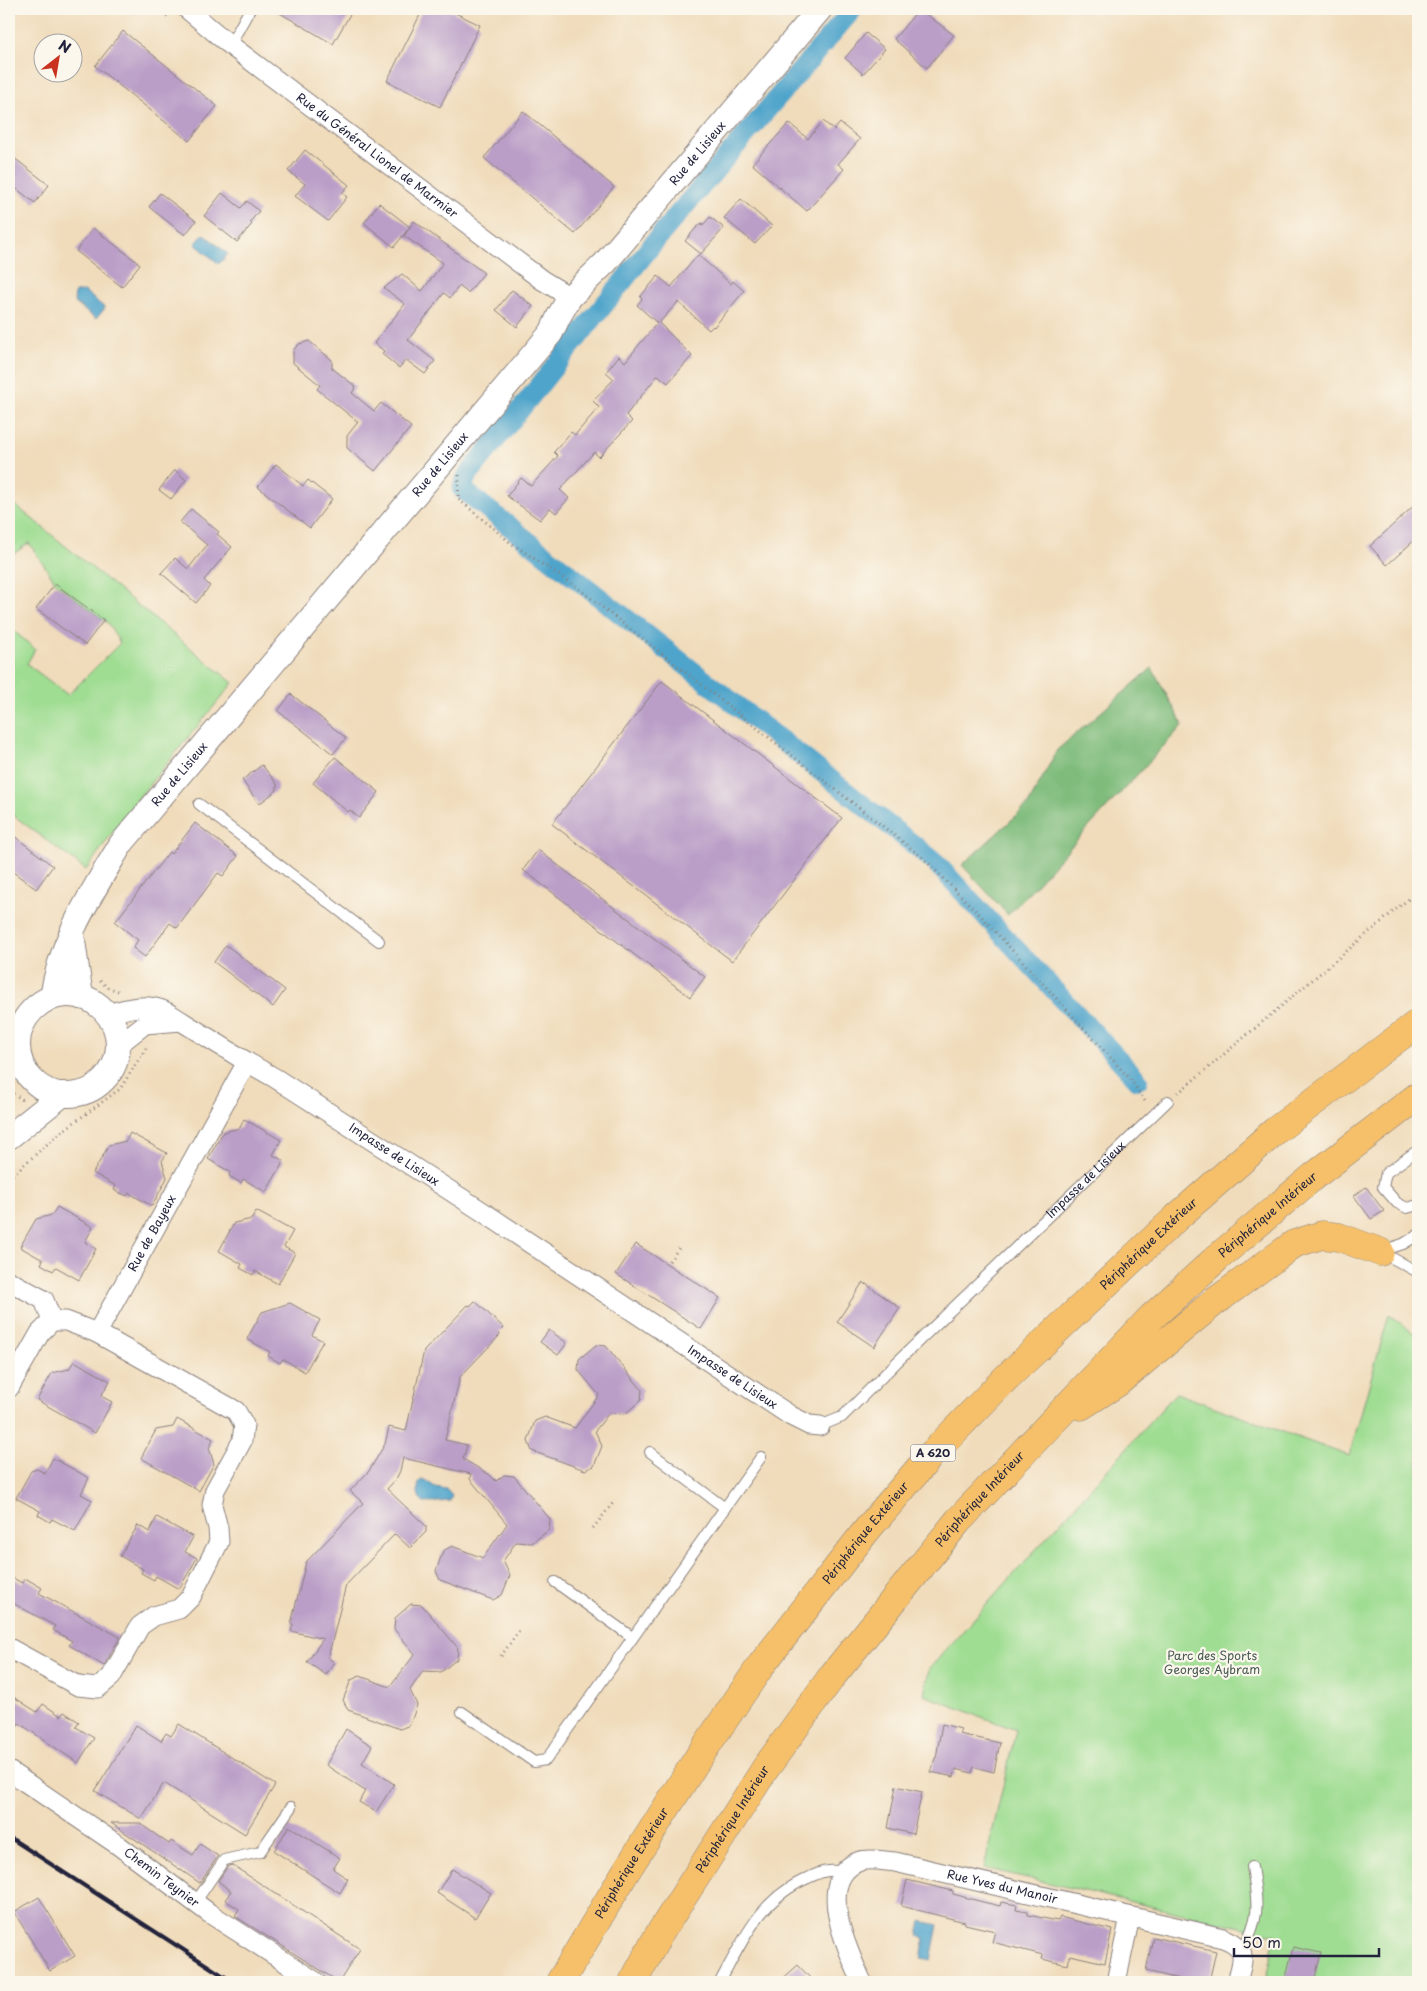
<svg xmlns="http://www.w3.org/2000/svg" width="1427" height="1991" font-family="'Playpen Sans',sans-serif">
	<rect width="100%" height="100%" fill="#fbf7ec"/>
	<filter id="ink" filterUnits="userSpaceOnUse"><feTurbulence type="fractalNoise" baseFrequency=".02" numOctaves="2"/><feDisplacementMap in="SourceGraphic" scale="10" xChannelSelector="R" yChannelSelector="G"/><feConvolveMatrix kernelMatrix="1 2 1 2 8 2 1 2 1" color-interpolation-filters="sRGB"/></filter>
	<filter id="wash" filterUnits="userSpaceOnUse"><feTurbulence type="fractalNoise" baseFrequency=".0096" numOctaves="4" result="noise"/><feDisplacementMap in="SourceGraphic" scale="20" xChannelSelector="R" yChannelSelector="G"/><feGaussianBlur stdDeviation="1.12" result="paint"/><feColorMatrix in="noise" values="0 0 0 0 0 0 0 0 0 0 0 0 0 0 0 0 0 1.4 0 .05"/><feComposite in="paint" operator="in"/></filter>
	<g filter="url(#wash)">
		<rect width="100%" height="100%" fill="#f0dcbb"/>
		<!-- green -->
		<g fill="#9fdd92" stroke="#608066">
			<polygon points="9,500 233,683 127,812 86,870 9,812 9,627 35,649 27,664 68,695 120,643 108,623 57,584 29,543 9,557"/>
			<polygon points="1389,1315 1418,1336 1418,1982 1265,1982 1275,1935 984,1868 1016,1730 924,1695 929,1669 1176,1393 1349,1456"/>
		</g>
		<!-- forest -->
		<polygon fill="#7fbc7c" stroke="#506f5c" points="1152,668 1183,725 1008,915 962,865 1028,805 1057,750"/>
		<!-- water -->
		<g fill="#50a4cb" stroke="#396383">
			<polygon points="204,234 228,254 219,264 195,244"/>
			<polygon points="83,290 105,308 96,319 74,302 75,292 81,292"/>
			<path d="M421,1480H425L435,1487L446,1489L452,1496L450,1501L424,1503C417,1499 416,1486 421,1480Z"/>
			<polygon points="921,1921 938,1925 931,1960 921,1958 925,1938 918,1936"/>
		</g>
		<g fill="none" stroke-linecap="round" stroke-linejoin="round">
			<!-- canal -->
			<polyline stroke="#50a4cb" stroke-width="20" points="853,9 660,235 467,476 462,489 933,860 1138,1080"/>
		</g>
		<g id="blocks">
			<!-- building -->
			<g fill="#ba9ec7">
				<polygon points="273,9 353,9 333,44"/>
				<polygon points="423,9 447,9 480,25 440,107 387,81"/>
				<polygon points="919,9 954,35 927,68 894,39"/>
				<polygon points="123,31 217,106 189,141 95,66"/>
				<polygon points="866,33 885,49 863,74 845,58"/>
				<polygon points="523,111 614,187 575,234 484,158"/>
				<polygon points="823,121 834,130 840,123 860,139 838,164 844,169 807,211 752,164 789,123 808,139"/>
				<polygon points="305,150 349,185 342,193 347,197 328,221 295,196 305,184 288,171"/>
				<polygon points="9,154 49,185 35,203 9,183"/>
				<polygon points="160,193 196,221 185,235 149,207"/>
				<polygon points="222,193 241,208 247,201 259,211 250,222 252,224 237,242 204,216"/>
				<polygon points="741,199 772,226 755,244 724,218"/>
				<polygon points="379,203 410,227 394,247 364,223"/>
				<polygon points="710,217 724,228 701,254 685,241 696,228 702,223 703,225"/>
				<polygon points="414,221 484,273 468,293 459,286 450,298 444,293 408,340 435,361 425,374 406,360 399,368 382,354 384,351 374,343 405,304 384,288 402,274 422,291 443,263 404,236"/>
				<polygon points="93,228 140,264 122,287 76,251"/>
				<polygon points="698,255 731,284 733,281 744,291 714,327 713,326 709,330 678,302 659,323 692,356 668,383 658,375 626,415 632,421 599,457 594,452 560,490 569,498 556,513 550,508 540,520 507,496 521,478 531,486 558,456 554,452 571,432 575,435 599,407 593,401 614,379 606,372 619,356 625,362 657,323 637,305 642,299 640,297 658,276 671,287"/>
				<polygon points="512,290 533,306 517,327 496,310"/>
				<polygon points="309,341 332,360 332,368 356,387 352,393 374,411 381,403 411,427 375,471 347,448 347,436 358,422 317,389 320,385 293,363 293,351 296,347 299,344"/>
				<polygon points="276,464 303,486 308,480 332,499 310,528 258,487"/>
				<polygon points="175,470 186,480 171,499 159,490"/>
				<polygon points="1418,502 1418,537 1387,565 1370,546"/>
				<polygon points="191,509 219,532 217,534 232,547 204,580 210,586 196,603 161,573 175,558 188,569 207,545 180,522"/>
				<polygon points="55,584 104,620 85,645 36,609"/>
				<polygon points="662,681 842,818 732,961 552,824"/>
				<polygon points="291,694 346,738 333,754 278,711"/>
				<polygon points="335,757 379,792 359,818 350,810 348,812 313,783"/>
				<polygon points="262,765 277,784 277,790 259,804 242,780"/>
				<polygon points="195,823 238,856 223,876 218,873 177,928 170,923 145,957 133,948 138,940 115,922 169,852 171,854"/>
				<polygon points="9,832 53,866 36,889 9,869"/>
				<polygon points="538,850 705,977 690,997 523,870"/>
				<polygon points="226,945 285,990 273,1007 214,962"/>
				<polygon points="244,1119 281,1140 273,1155 284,1161 266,1192 243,1179 241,1183 229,1176 230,1172 208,1159 223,1132 240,1128"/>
				<polygon points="130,1133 167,1153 162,1161 167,1178 152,1206 129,1193 127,1196 114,1190 116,1186 93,1173 109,1145 126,1141"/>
				<polygon points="1366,1187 1384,1211 1371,1219 1354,1196"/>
				<polygon points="57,1207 93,1227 85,1242 96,1249 79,1280 56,1267 53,1271 41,1264 43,1260 20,1247 36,1219 52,1215"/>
				<polygon points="256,1211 293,1231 284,1247 295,1253 278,1284 255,1271 253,1275 240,1268 242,1264 219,1251 234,1223 252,1219"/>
				<polygon points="636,1244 720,1298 701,1329 616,1274"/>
				<polygon points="863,1282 900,1308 874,1347 837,1322"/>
				<polygon points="475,1301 504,1328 499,1333 500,1335 460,1377 445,1440 467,1445 463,1459 490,1475 496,1481 504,1475 514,1476 550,1519 549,1530 532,1543 516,1542 503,1561 510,1575 502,1595 493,1600 440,1580 436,1571 443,1551 452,1546 483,1558 507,1524 470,1479 471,1474 403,1458 400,1471 396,1479 387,1489 426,1526 426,1532 410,1548 395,1534 346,1585 328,1658 334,1662 326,1675 307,1662 323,1639 291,1631 293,1624 291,1624 306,1562 363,1503 350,1491 369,1471 385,1444 389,1427 406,1431 424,1351 468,1305 470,1306"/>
				<polygon points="290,1303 320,1320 312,1335 323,1341 305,1372 283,1359 280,1363 268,1356 270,1352 247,1339 262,1312"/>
				<polygon points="549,1330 567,1343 558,1355 540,1342"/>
				<polygon points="596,1345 606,1346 642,1390 641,1400 625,1414 609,1413 595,1431 602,1446 594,1466 585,1470 532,1451 528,1441 535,1421 545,1417 575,1428 599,1395 578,1370 579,1359"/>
				<polygon points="74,1361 110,1381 101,1396 112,1402 95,1433 37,1400 52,1373 69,1369"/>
				<polygon points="177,1419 213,1439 209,1448 214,1464 199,1491 141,1458 156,1430 173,1427"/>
				<polygon points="53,1458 89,1478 81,1494 92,1500 75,1531 52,1519 50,1522 38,1515 40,1511 16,1498 31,1471 37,1469 45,1473"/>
				<polygon points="157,1517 193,1537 185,1552 197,1558 179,1589 156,1576 154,1580 141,1573 143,1569 120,1556 138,1525 149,1532"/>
				<polygon points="9,1576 22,1583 25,1578 42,1588 39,1593 120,1637 104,1666 69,1645 72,1641 53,1630 55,1626 9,1601"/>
				<polygon points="411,1604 422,1605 458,1648 457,1659 441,1672 423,1671 410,1690 417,1705 410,1725 400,1729 348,1710 343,1700 351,1680 360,1676 390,1687 415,1654 394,1629 395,1618"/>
				<polygon points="9,1694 37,1712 43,1704 61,1716 64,1712 79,1722 76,1727 94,1738 78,1763 19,1723 9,1739"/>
				<polygon points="179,1724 275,1785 245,1834 164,1783 141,1819 95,1791 136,1725 161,1741 166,1733 171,1736"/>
				<polygon points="942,1724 961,1729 959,1734 1000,1743 994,1772 974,1767 972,1773 956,1769 954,1777 931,1772 935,1758 936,1758"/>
				<polygon points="346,1729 372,1746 362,1763 394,1784 376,1812 359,1802 365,1791 326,1765"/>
				<polygon points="896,1786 922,1792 913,1834 888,1828"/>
				<polygon points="111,1823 139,1823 169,1844 171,1841 193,1855 200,1844 218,1856 200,1883"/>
				<polygon points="289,1826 340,1858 333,1869 348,1879 340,1893 274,1851"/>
				<polygon points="232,1865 360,1949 339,1982 235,1916 239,1909 225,1900 231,1891 218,1881 228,1866"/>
				<polygon points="452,1869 491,1893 475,1918 437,1893"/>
				<polygon points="907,1880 953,1891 953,1894 979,1901 1000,1906 1001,1902 1017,1905 1016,1910 1028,1912 1028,1915 1058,1921 1060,1917 1112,1930 1105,1963 1070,1955 1068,1965 1042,1959 1043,1955 992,1942 995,1931 965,1924 965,1922 901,1906"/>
				<polygon points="39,1897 75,1956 50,1971 14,1912"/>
				<polygon points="1153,1937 1216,1951 1209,1982 1183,1982 1183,1980 1146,1971"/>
				<polygon points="1293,1947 1321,1953 1314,1982 1285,1982"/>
				<polygon points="798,1965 814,1982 779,1982"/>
			</g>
		</g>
	</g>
	<g filter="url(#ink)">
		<use href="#blocks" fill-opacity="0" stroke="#897f7b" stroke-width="1"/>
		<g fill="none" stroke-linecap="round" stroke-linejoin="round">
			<!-- service casing -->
			<g stroke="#897f7b" stroke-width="12">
				<g id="service">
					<polyline points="230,45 250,9"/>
					<polyline points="199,804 379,941"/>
					<polyline points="1418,1150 1386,1173 1383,1187 1397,1203 1407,1208 1418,1205"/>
					<polyline points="1381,1251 1403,1244 1418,1235"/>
					<polyline points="1381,1252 1418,1272"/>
					<path id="s1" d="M820,1426L842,1417L897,1362L1168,1101"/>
					<polyline points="650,1452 725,1508"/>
					<polyline points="555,1582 632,1637"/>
					<polyline points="462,1712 534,1762 546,1760 761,1457"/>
					<polyline points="195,1903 224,1860 260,1852 291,1807"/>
					<path d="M1242,1951C1261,1915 1258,1906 1252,1867"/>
					<path d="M720,1982C744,1938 760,1899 808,1878C822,1871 830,1869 845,1872"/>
				</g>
			</g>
			<!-- minor casing -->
			<g stroke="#897f7b" stroke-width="21">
				<g id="minor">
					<path id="s2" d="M187,9L230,45L542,280L570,297"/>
					<path d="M107,1014C123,1010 143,1003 159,1009C167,1011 174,1017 181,1021L145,1024L118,1045"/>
					<path id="s3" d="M247,1062L275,1078L480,1210L791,1416L809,1425L820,1426"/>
					<polyline points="9,1281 44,1300 52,1321"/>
					<polyline points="9,1388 40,1333 52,1321 66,1321 97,1333"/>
					<path id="s4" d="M9,1648L78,1686L98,1688L111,1677L140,1626L154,1616L179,1609L191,1597L219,1542L218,1528L212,1505L215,1490L242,1441L244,1425L236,1411L97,1333L247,1062L181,1021"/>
					<path id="s5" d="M9,1771L118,1845L209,1913L316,1982"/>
					<path id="s6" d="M862,1982C849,1953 812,1878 860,1861C870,1858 884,1861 895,1862L1223,1938C1249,1948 1243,1959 1237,1982"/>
					<polyline points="1116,1982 1130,1917"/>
				</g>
			</g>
			<!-- tertiary casing -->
			<g stroke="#897f7b" stroke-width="26">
				<g id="tertiary">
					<polyline points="72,934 81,997"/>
					<circle cx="68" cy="1045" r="50"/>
					<path id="s7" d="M52,998C60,940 92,893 121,844L551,333L559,316L570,297L605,263L820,9"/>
					<polyline points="9,1137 63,1094"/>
				</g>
			</g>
			<!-- motorway casing -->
			<g stroke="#897f7b" stroke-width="29">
				<g id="motorway">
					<polyline points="1081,1406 1117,1383 1213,1303 1294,1244 1322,1235 1339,1237 1380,1252"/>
					<path id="s8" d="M560,1982L625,1873L698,1758L762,1664L866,1531L930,1456L1005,1379L1176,1218L1275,1131L1418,1023"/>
					<path id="s9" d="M633,1982L658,1936L765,1769L833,1675L958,1521L1152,1317L1217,1258L1314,1176L1418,1096"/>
				</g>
			</g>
			<!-- path -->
			<g stroke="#897f7b" stroke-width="3" stroke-dasharray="1 4" stroke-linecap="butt">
				<polyline points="159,9 170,18"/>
				<polyline points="459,475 458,499 511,543 575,586 922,857 980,915 1131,1080 1147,1104"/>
				<polyline points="100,981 107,987 118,991"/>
				<polyline points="9,1091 23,1100"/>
				<polyline points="1178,1093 1406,901 1418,894"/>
				<polyline points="9,1178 61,1132 120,1089 148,1045"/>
				<polyline points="669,1261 679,1248"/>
				<polyline points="593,1528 613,1503"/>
				<polyline points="501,1656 519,1631"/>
			</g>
			<!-- service -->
			<use href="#service" stroke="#fff" stroke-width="10"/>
			<!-- minor -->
			<use href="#minor" stroke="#fff" stroke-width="19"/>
			<!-- tertiary -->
			<use href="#tertiary" stroke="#fff" stroke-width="24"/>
			<!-- motorway -->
			<use href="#motorway" stroke="#f6c06b" stroke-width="28"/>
			<!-- rail -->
			<polyline stroke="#22223b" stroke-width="4" points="9,1837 233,1982"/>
		</g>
	</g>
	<g text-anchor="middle" stroke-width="4.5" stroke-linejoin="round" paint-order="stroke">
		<!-- shield labels -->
		<rect fill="#fbf7ec" stroke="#636270" stroke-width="1" x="910.5" y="1444.5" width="45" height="17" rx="4"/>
		<g font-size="11" font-weight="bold" fill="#22223b">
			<text x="933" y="1457">A 620</text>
		</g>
		<!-- street labels -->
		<g font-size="12" fill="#22223b" stroke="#fbf7ec">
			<text dy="4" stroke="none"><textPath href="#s7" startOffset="1071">Rue de Lisieux</textPath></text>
			<text dy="4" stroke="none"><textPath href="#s2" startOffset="240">Rue du Général Lionel de Marmier</textPath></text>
			<text dy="4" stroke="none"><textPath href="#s7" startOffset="666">Rue de Lisieux</textPath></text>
			<text dy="4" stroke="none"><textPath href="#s7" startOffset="261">Rue de Lisieux</textPath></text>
			<text dy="4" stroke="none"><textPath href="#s3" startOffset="174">Impasse de Lisieux</textPath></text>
			<text dy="4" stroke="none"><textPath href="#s1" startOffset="364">Impasse de Lisieux</textPath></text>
			<text dy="4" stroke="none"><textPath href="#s9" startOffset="1001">Périphérique Intérieur</textPath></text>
			<text dy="4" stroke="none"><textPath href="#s4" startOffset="711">Rue de Bayeux</textPath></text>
			<text dy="4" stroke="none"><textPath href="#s8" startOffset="949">Périphérique Extérieur</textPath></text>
			<text dy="4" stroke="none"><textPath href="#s3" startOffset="579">Impasse de Lisieux</textPath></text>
			<text dy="4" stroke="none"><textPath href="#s9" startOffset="596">Périphérique Intérieur</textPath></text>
			<text dy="4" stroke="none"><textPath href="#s8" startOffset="544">Périphérique Extérieur</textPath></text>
			<text dy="4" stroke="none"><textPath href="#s9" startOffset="191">Périphérique Intérieur</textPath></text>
			<text dy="4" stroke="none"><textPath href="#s8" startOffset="139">Périphérique Extérieur</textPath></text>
			<text dy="4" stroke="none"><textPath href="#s5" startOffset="186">Chemin Teynier</textPath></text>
			<text dy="4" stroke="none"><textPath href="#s6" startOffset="281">Rue Yves du Manoir</textPath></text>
		</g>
		<!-- park labels -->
		<g font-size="12" fill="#485a55" stroke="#fbf7ec">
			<text x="1212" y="1660">Parc des Sports<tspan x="1212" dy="14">Georges Aybram</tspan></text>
		</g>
	</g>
	<!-- margin -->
	<rect width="1427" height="1991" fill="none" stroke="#fbf7ec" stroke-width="30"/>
	<!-- north arrow -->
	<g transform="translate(58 58) rotate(31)"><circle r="24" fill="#fbf7ec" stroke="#a4a2a5"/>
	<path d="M0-4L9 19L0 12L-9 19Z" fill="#c8321e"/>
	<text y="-8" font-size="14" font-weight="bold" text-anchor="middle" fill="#22223b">N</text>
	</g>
	<!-- scale -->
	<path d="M1234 1948v8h145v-8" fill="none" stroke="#22223b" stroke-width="2.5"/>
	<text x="1242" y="1948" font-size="15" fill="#22223b" stroke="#fbf7ec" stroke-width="4" paint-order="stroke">50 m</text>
</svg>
